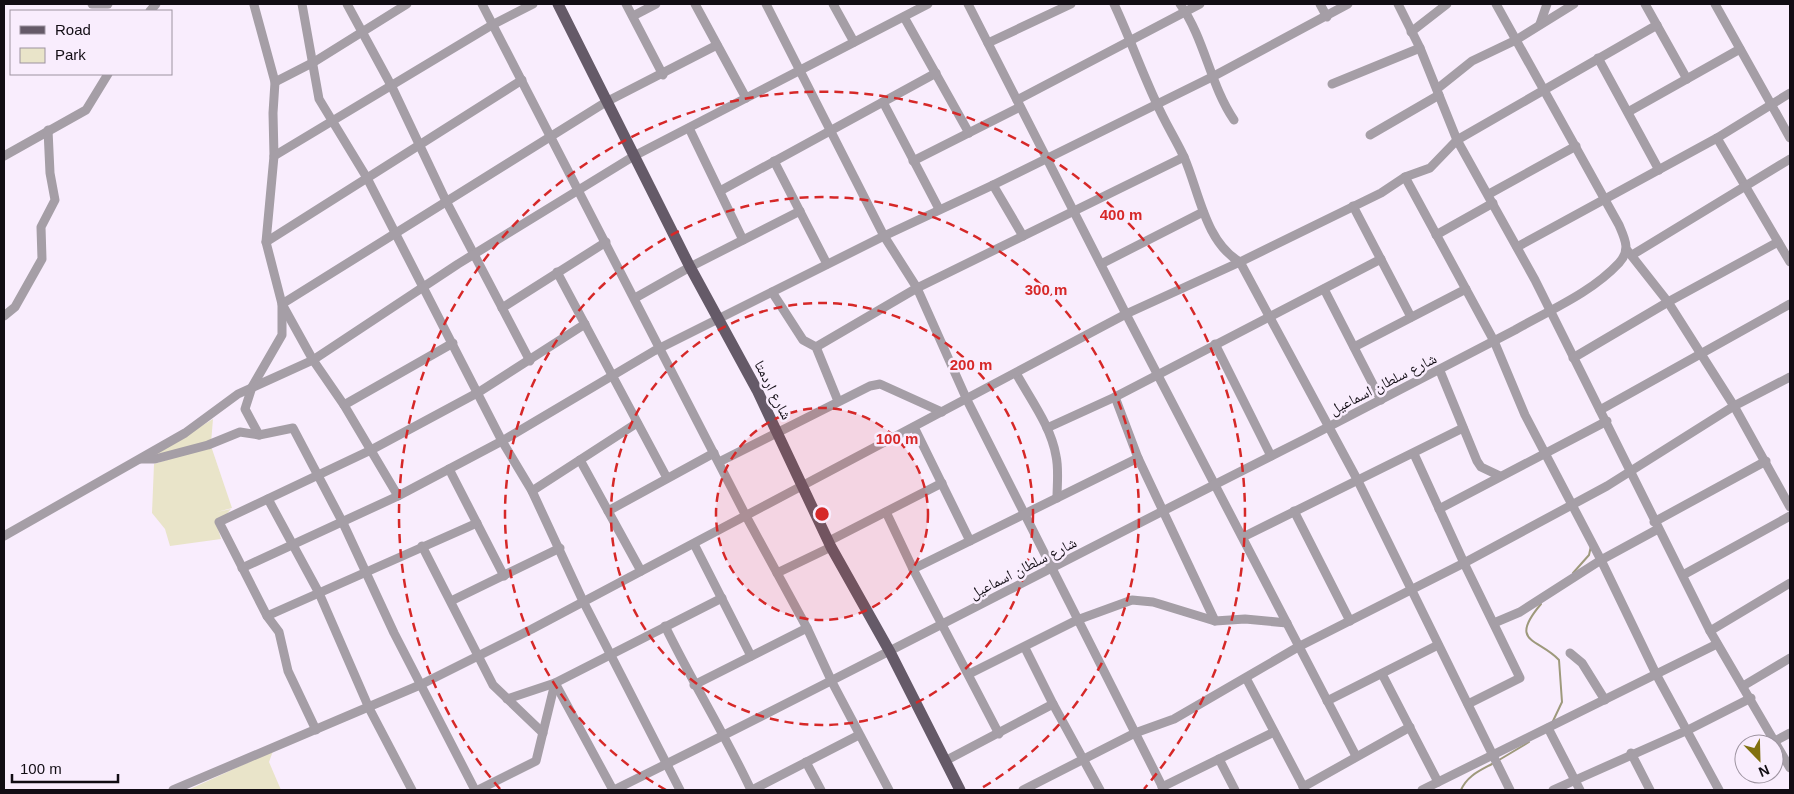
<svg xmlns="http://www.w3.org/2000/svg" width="1794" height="794" font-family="Helvetica,'Noto Naskh Arabic',sans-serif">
	<rect width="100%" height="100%" fill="#f9edfd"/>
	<!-- green -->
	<g fill="#e9e4c9">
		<polygon points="213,419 211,443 153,455"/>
		<polygon points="211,446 232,508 217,512 231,509 217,525 221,539 170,546 165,529 152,513 154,464"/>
		<polygon points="273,751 269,762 281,790 188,790"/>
	</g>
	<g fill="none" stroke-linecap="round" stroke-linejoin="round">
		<!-- stream -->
		<g stroke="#9e997c" stroke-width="2">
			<polyline points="1573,573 1589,555 1591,546"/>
			<path d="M1541,604C1508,643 1538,638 1559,660L1562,702L1553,721"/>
			<polyline points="1499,760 1529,742"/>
			<path d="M1461,790C1467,776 1479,771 1492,764"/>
		</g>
		<!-- minor -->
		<g stroke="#a59ea6" stroke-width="9">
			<polyline points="92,4 108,4"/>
			<polyline points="302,4 319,99 367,178 502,441 532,491 583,601 680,790"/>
			<polyline points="347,4 392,87 446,201 530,361"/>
			<polyline points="482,4 746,516 807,628 832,682 889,790"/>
			<polyline points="626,4 663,75"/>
			<polyline points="695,4 746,98"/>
			<polyline points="766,4 884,236 917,288 967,400 1164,790"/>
			<polyline points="833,4 854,42"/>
			<polyline points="968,4 1126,314 1356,756"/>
			<path d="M1114,4C1129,36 1141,70 1156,102C1164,121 1175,138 1184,157C1199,191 1205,242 1240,262L1358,481L1510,790"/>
			<path d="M1180,4C1205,39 1210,85 1234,120"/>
			<polyline points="1320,4 1327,17"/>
			<polyline points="1398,4 1420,48 1457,140 1535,280 1710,631 1790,768"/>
			<polyline points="1645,4 1687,79"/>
			<polyline points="1715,4 1790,138"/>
			<polyline points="254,5 275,82 273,113 274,156 266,242 282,304 313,360 344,405 398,496"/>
			<polyline points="150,11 156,4"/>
			<polyline points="633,16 656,4"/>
			<polyline points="904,17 969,133"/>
			<polyline points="1540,24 1547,4"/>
			<polyline points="1411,32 1447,4"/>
			<polyline points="988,43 1071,4"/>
			<polyline points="1598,58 1659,170"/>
			<polyline points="275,82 314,62 407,4"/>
			<polyline points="1332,84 1420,48"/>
			<polyline points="1437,89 1472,61 1516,40 1574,4"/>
			<polyline points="1017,100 1200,4"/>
			<polyline points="883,102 939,209"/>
			<polyline points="1628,112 1740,49"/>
			<polyline points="689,128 743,240"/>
			<polyline points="1370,135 1439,95"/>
			<polyline points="1717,138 1790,262"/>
			<polyline points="4,156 86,110 108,74"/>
			<polyline points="274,156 492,25 533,4"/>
			<polyline points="774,161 827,264"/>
			<polyline points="913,161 1020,107"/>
			<polyline points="1405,177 1494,341 1525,415 1601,560 1656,674 1719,790"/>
			<polyline points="993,185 1023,236"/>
			<polyline points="720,191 936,73"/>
			<polyline points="1489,194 1576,146"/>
			<polyline points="1353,206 1411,317"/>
			<polyline points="1436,235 1493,203"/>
			<polyline points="266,242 522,80"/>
			<polyline points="1517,247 1717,138 1790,93"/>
			<polyline points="1627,250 1668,302 1734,406 1790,507"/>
			<polyline points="1632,255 1790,159"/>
			<polyline points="1101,264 1203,212"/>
			<polyline points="557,272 667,478"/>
			<polyline points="1324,289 1381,400"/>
			<polyline points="772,292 803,340 816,347 838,401"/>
			<polyline points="635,298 690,267 800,211"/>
			<polyline points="502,308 606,242"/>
			<polyline points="4,316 15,307 42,259 41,227 55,200 50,173 48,130"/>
			<polyline points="1215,344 1271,456"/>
			<polyline points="816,347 917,288 1184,157"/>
			<polyline points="1354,347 1466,289"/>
			<polyline points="1573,358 1668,302 1778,242"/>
			<polyline points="1440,371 1477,461 1481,467 1500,476"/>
			<path d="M1016,373C1030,399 1051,426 1056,456C1059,469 1057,485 1057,498"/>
			<polyline points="1115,397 1138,458 1215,621"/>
			<polyline points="344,405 453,343"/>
			<polyline points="1600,410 1790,304"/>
			<polyline points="914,427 970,541"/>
			<polyline points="1047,428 1115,397 1381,259"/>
			<polyline points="259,435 245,409 252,387 282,335 282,304 606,102 717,45"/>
			<polyline points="1414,454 1464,563 1520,678 1468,704"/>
			<polyline points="141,459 155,459 208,445 240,432 259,435 293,428 343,523 394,633 475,790"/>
			<polyline points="580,460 641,571"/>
			<polyline points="719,462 870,386 880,384 942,412"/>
			<polyline points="449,469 504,576"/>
			<polyline points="532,491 637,423"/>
			<polyline points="268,499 319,593 369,708 412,790"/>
			<polyline points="1439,509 1607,421"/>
			<polyline points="608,511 714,453"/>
			<polyline points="1294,511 1350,621"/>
			<polyline points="886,512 913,569 999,734"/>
			<polyline points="1654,522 1766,461"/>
			<polyline points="4,536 185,433 238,394 313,360 458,264 634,156 928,4"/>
			<polyline points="1243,537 1463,428"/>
			<polyline points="829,541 942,483"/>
			<polyline points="694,544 751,656"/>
			<polyline points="422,546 493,685 543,733"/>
			<polyline points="242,568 398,496 502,441 654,351 884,236 993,185 1214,76 1348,4"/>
			<polyline points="913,569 1138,458"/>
			<polyline points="777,573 831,547"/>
			<polyline points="1683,575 1790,516"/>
			<polyline points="451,601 560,548"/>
			<polyline points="267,616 477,523"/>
			<polyline points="1494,623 1520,612 1601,560 1658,529"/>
			<path d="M665,626C692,682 725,734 751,790"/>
			<polyline points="1710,631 1790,583"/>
			<polyline points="1025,648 1053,704 1100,790"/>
			<polyline points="1570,653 1582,663 1605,700"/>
			<polyline points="969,674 1077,620 1132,600 1153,602 1215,621 1245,619 1287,623"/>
			<polyline points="1382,674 1438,782"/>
			<polyline points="1246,678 1305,790"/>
			<polyline points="694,685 807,628"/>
			<polyline points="1743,686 1790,658"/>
			<polyline points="507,699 555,683 613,790"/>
			<polyline points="1327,701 1438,645"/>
			<polyline points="1548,728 1580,790"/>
			<polyline points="316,730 288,671 279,632 267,616 219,522 371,450 479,392 585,324"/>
			<polyline points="1775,741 1790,733"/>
			<polyline points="1631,753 1650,790"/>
			<polyline points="1219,759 1235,790"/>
			<polyline points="945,761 1053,704"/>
			<polyline points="806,762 821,790"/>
			<polyline points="1162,787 1274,732"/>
			<polyline points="1303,787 1410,727"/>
			<polyline points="173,790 420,685 532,629 1126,314 1240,262 1381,193 1405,177 1430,168 1457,140 1657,25"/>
			<polyline points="478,790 536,761 555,683 722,598"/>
			<path d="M614,790C845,676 1074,555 1305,439C1375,403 1445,367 1515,330C1550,310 1591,293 1619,263C1631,250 1625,239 1619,225L1496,4"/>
			<polyline points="752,790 859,735"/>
			<polyline points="1023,790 1135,733 1174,719 1298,647 1464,563 1607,486 1734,406 1790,377"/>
			<polyline points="1422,790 1717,644"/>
			<polyline points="1553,790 1688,730 1751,698"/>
		</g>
		<!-- major -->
		<polyline stroke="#655a68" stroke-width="11" points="558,4 690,267 757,390 831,547 890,652 960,790"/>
	</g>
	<!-- distance rings -->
	<circle cx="822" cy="514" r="106" fill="#d62828" fill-opacity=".12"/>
	<g fill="none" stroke="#d62828" stroke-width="2.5" stroke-dasharray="9 6">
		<circle cx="822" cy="514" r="106"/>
		<circle cx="822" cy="514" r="211"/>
		<path d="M666 790A317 317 0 1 1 978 790"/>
		<path d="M500 789A423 423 0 1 1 1144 789"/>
	</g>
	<g text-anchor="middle" stroke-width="5" stroke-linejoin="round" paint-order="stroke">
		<!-- street labels -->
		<g font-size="15" fill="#120d14" stroke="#f9edfd">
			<text transform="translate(1383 384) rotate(-27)" y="5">شارع سلطان اسماعيل</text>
			<text transform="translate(773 390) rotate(63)" y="5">شارع اردمتا</text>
			<text transform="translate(1023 568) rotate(-27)" y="5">شارع سلطان اسماعيل</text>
		</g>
	</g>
	<circle cx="822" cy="514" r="8" fill="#d62828" stroke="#f9edfd" stroke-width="2.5"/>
	<g font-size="15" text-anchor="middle" font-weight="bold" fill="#d62828" stroke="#f9edfd" stroke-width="5" stroke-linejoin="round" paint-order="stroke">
		<text x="1121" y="220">400 m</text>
		<text x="1046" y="295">300 m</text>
		<text x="971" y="370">200 m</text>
		<text x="897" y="444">100 m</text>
	</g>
	<!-- border -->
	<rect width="1794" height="794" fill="none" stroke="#120d14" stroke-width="10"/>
	<!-- legend -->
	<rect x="10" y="10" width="162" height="65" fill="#f9edfd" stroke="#9d93a0"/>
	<rect x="20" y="26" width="25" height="8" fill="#655a68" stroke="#9d93a0"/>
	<text x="55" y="35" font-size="15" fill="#120d14">Road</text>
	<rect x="20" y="48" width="25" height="15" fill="#e9e4c9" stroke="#9d93a0"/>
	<text x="55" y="60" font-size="15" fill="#120d14">Park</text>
	<!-- north arrow -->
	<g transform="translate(1759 759) rotate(157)"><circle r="24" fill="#f9edfd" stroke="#9d93a0"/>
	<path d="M0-4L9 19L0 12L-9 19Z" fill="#817010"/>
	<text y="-8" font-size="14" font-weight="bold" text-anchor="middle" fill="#120d14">N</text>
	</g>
	<!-- scale -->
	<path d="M12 774v8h106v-8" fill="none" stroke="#120d14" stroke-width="2.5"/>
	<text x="20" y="774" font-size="15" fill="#120d14" stroke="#f9edfd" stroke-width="4" paint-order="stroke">100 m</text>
</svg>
